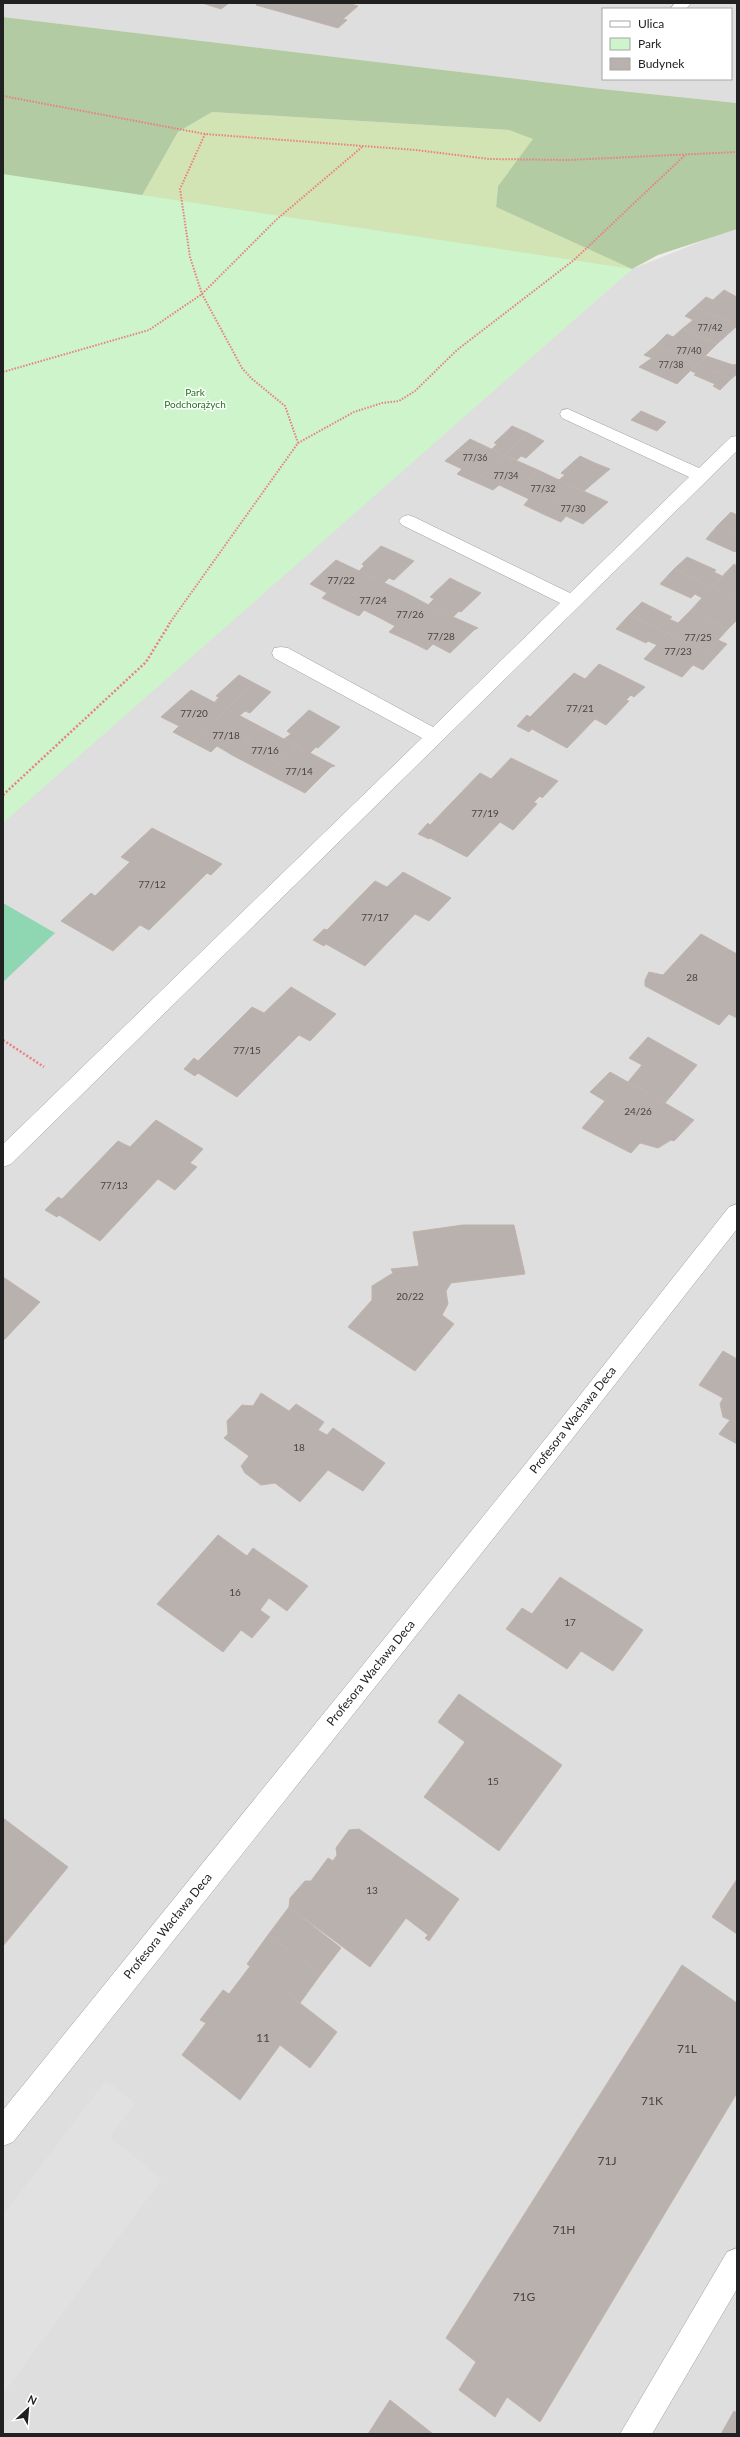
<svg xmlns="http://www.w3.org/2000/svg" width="740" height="2437" font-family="Lato,sans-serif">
	<rect width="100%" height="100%" fill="#f0ede8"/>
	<!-- residential -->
	<g fill="#dfdede" fill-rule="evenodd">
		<path d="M3,3H737V103L592,88L3,17ZM603,9H731V79H603Z"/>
		<polygon points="737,227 737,2434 3,2434 3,817 632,269"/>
	</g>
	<!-- grass -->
	<polygon fill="#d2e4b4" points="212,112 509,130 534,139 498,186 496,207 632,269 622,273 135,208 178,132"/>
	<!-- forest -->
	<polygon fill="#b3cba2" points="3,17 592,88 737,103 737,229 658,255 632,269 496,207 498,186 533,139 509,130 212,112 178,132 135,208 3,812"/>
	<!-- park -->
	<polygon fill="#cdf4cb" points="3,174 632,269 3,823"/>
	<!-- pitch -->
	<polygon fill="#8fd6b2" points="3,903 55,933 3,982"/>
	<!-- parking -->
	<polygon fill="#e1e1e1" points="106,2080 135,2103 110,2137 162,2179 3,2394 3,2215"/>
	<!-- building -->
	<g fill="#b9b1ae" stroke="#c0b3ac">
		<polygon points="202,3 229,3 221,9"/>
		<polygon points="259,3 348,3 358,6 343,19 347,20 338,28 256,5"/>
		<polygon points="724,290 737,297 737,325 695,307 706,297 713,300"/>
		<polygon points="695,307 737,325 737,326 717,344 682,329 693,320 685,316"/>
		<polygon points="682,329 717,344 697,364 655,346 667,334 673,337"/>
		<polygon points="655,346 697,364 677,384 639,367 652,358 644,355"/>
		<polygon points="706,356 733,365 737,364 737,374 731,379 697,364"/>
		<polygon points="697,364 731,379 720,390 713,386 715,384 694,375 696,373 691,371"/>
		<polygon points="641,411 666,422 657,431 631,420"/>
		<polygon points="512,426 528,433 504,455 492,449 497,444 494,443"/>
		<polygon points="528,433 544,441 526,458 521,456 517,460 504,455"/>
		<polygon points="470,439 504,455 475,482 457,474 462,469 445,461"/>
		<polygon points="504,455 538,470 514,492 499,485 493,490 475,482"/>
		<polygon points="580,456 595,463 572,486 559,480 565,475 561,473"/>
		<polygon points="595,463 610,469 584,491 572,486"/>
		<polygon points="538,470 572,486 543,514 524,505 529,499 514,492"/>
		<polygon points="572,486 608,502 583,524 566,516 561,522 543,514"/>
		<polygon points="731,512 737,515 737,534 718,525"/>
		<polygon points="718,525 737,534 737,550 735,552 706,539"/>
		<polygon points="381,546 397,553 372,577 359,571 364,566 362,564"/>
		<polygon points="397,553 414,561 394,580 389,578 384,583 372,577"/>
		<polygon points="687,557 716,570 714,572 722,576 712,587 674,569"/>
		<polygon points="336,560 372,577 340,607 322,598 327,593 310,584"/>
		<polygon points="734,564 737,566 737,599 712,587"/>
		<polygon points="674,569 712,587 702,598 695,594 691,598 660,584"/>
		<polygon points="372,577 406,593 380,618 364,610 359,616 340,607"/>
		<polygon points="450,578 466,586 440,611 428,605 434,599 430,597"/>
		<polygon points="466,586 481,593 461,612 459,611 453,617 440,611"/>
		<polygon points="712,587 737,599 737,620 728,629 690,611"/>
		<polygon points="406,593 440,611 409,641 389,632 395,626 380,618"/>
		<polygon points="642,602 672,617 669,619 678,623 668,633 629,615"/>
		<polygon points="440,611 478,628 474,630 450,653 433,644 427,650 409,641"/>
		<polygon points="690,611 728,629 718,640 727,644 716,656 668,633"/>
		<polygon points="629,615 668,633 657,645 648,641 646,643 616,629"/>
		<polygon points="668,633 716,656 703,670 693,665 682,677 644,659"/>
		<polygon points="599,664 645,687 634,697 631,695 626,700 629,701 606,725 595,719 567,748 532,729 529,732 517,726 527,715 530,717 574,673 585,679"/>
		<polygon points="239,675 254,683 227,709 214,703 219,697 216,696"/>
		<polygon points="254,683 271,692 250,713 245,711 239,716 227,709"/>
		<polygon points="191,690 227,709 192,742 173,732 179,726 161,717"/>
		<polygon points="227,709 261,727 232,755 217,746 211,752 192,742"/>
		<polygon points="309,710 325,719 297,746 284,739 291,734 287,731"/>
		<polygon points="325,719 340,727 318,748 316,747 310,753 297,746"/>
		<polygon points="261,727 297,746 268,774 232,755"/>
		<polygon points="297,746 335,766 331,767 305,793 268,774"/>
		<polygon points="511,758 558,781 542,798 540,796 534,802 537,804 513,830 500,822 467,857 430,838 429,839 418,834 428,823 430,825 480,773 491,779"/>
		<polygon points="152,828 222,864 211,875 207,873 149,930 140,925 113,951 61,921 91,893 95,896 130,862 121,857"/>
		<polygon points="403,872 451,898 429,921 415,914 365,966 326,944 324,946 313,940 324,929 327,930 375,881 387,887"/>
		<polygon points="701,934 737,954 737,1018 729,1014 719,1025 645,986 645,980 649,972 663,975"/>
		<polygon points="291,987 336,1014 310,1041 299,1035 237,1097 198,1073 195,1076 184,1069 194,1058 198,1061 252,1007 264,1013"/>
		<polygon points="648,1037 697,1065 665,1103 628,1082 642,1065 629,1058"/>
		<polygon points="610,1072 665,1103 694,1120 674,1141 671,1140 658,1148 640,1143 631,1153 582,1128 605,1101 590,1092"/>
		<polygon points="156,1120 203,1149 190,1163 197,1167 175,1190 158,1179 100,1241 59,1215 57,1217 45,1210 58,1197 62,1199 118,1141 130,1147"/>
		<polygon points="463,1225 514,1225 525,1274 451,1283 446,1291 448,1304 442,1315 454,1324 415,1371 348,1327 372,1300 372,1286 393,1273 391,1269 419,1266 413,1232"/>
		<polygon points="3,1277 40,1302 3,1341"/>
		<polygon points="723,1351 737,1359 737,1444 719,1434 730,1420 723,1417 720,1404 723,1398 699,1385"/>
		<polygon points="261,1393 289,1411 296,1404 324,1422 318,1430 327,1435 333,1428 385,1463 363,1491 328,1470 300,1502 275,1483 261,1485 245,1473 241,1466 249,1456 224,1438 228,1434 227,1421 242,1405 253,1406"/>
		<polygon points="218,1535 247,1556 253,1548 308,1586 287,1611 269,1598 260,1610 270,1617 252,1638 241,1630 223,1652 157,1604"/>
		<polygon points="560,1577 643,1630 613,1671 581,1651 567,1669 506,1629 522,1608 532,1614"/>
		<polygon points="459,1694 562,1765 499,1851 424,1797 465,1742 438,1722"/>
		<polygon points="3,1818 68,1867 3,1946"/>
		<polygon points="359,1829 459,1899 429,1941 425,1938 428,1935 406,1918 370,1967 289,1907 290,1898 305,1881 311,1881 328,1858 333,1861 337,1855 336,1848 349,1830"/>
		<polygon points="737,1879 737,1934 712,1917"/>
		<polygon points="289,1907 341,1948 321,1974 268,1935"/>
		<polygon points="268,1935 321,1974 300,2003 247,1964"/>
		<polygon points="251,1965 337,2032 310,2068 280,2045 240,2100 182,2055 206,2023 200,2020 223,1990 229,1994"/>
		<polygon points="682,1965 737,2003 737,2093 540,2422 507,2397 495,2417 459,2390 476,2362 446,2338"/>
		<polygon points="390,2400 433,2434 368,2434"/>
		<polygon points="734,2411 737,2413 737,2434 721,2434"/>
	</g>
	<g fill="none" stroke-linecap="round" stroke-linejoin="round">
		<!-- minor casing -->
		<g stroke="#9e9e9e" stroke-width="1">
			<g id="minor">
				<polygon points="675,3 691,3 686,9 670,9"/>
				<polygon points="568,409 699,468 731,437 737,436 737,451 11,1164 3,1167 3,1144 422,738 274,658 272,653 274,648 281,647 288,648 433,727 560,603 402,525 399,521 402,517 408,515 414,517 570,593 689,477 562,418 560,414 562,410"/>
				<polygon points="737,1204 737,1229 543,1476 13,2142 3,2146 3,2110 527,1462 729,1207"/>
				<polygon points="737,2248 737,2289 652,2434 620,2434 727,2252"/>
			</g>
		</g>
		<!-- path-far1 -->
		<g stroke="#ec7e80" stroke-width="2" stroke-dasharray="1.5 1.5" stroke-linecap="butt">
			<polyline points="3,96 205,134 416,150 489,159 568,160 737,152"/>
			<polyline points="3,372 149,330 202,294 276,220 362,147"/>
			<polyline points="298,443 354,412 382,403 399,401 415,391 457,350 574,260 685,155"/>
			<polyline points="169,624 298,443 285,406 251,378 242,368 202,294 190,257 180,189 205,134"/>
		</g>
		<!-- path -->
		<g stroke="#ec7e80" stroke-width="2.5" stroke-dasharray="2 2" stroke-linecap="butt">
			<polyline points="3,795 146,662 170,623"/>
			<polyline points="3,1040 44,1067"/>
		</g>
		<!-- minor -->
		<use href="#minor" fill="#fff" fill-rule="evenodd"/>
	</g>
	<g text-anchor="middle" stroke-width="3" stroke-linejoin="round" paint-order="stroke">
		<!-- far-number labels -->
		<g font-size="9" fill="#474544">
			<text x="710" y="331">77/42</text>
			<text x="689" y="354">77/40</text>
			<text x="671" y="368">77/38</text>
			<text x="475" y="461">77/36</text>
			<text x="506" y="479">77/34</text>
			<text x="543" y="492">77/32</text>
			<text x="573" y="512">77/30</text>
		</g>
		<!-- far-park labels -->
		<g font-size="10" fill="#1c7518" stroke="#fff">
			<text x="195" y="396">Park<tspan x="195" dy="12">Podchorążych</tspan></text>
		</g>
		<!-- number labels -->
		<g font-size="10" fill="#474544">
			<text x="341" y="584">77/22</text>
			<text x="373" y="604">77/24</text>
			<text x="410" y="618">77/26</text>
			<text x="441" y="640">77/28</text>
			<text x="698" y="641">77/25</text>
			<text x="678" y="655">77/23</text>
			<text x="580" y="712">77/21</text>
			<text x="194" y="717">77/20</text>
			<text x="226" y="739">77/18</text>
			<text x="265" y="754">77/16</text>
			<text x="299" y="775">77/14</text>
			<text x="485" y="817">77/19</text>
			<text x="152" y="888">77/12</text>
			<text x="375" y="921">77/17</text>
			<text x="692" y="981">28</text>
			<text x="247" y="1054">77/15</text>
			<text x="638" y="1115">24/26</text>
			<text x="114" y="1189">77/13</text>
			<text x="410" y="1300">20/22</text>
			<text x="299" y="1451">18</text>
			<text x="235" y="1596">16</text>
			<text x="570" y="1626">17</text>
			<text x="493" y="1785">15</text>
			<text x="372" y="1894">13</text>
		</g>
		<!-- street labels -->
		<g font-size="12" fill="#212121" stroke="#fff">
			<text transform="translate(573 1420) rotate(-52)" y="4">Profesora Wacława Deca</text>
			<text transform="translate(371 1673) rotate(-51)" y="4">Profesora Wacława Deca</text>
			<text transform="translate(168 1926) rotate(-51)" y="4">Profesora Wacława Deca</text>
		</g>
		<!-- near-number labels -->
		<g font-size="12" fill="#474544">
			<text x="263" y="2042">11</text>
			<text x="687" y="2053">71L</text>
			<text x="652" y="2105">71K</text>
			<text x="607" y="2165">71J</text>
			<text x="564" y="2234">71H</text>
			<text x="524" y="2301">71G</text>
		</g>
	</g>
	<!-- border -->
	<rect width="740" height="2437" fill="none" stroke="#212121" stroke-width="8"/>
	<!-- legend -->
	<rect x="602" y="8" width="130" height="72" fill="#ffffff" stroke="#a6a6a6"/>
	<rect x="610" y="21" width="20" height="6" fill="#ffffff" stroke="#a6a6a6"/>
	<text x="638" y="28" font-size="12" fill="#212121">Ulica</text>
	<rect x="610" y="38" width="20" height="12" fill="#cdf4cb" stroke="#a6a6a6"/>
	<text x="638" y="48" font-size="12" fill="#212121">Park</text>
	<rect x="610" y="58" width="20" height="12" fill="#b9b1ae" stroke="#a6a6a6"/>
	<text x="638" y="68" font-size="12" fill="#212121">Budynek</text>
	<!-- north arrow -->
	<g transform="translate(28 2409) rotate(26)" stroke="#ffffff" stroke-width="3" paint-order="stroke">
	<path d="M0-3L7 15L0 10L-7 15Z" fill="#212121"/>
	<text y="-6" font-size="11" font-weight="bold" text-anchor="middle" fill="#212121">N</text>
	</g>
</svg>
